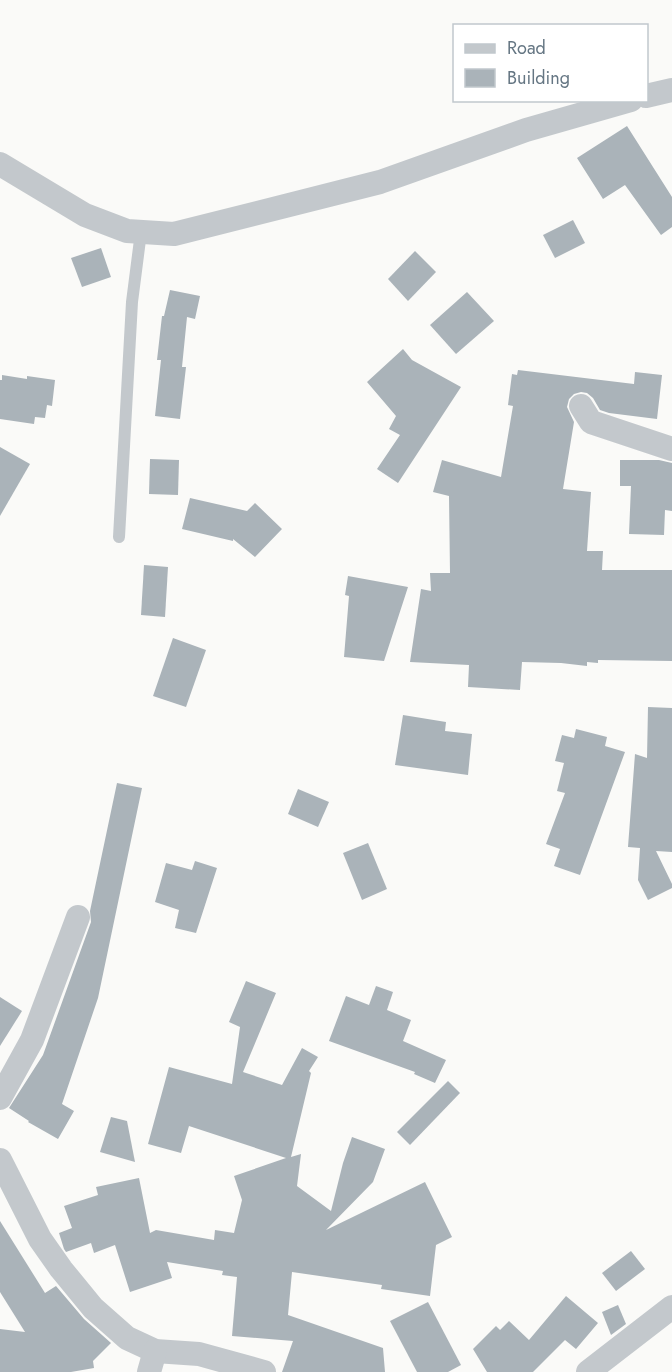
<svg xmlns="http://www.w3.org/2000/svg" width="672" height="1372" font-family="Jost,sans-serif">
	<rect width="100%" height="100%" fill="#fafaf8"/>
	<!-- building -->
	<g fill="#aab3b9">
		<polygon points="627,126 672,197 672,227 661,235 625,185 603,199 577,158"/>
		<polygon points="573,220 585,243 555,258 543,235"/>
		<polygon points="101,248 111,277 82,287 71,258"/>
		<polygon points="415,251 436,272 408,301 388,279"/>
		<polygon points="170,290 200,296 195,319 187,317 182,367 186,367 180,419 155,416 161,360 157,360 162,316 164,316"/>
		<polygon points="467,292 494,321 456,354 430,325"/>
		<polygon points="403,349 412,360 461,387 398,483 377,469 400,435 389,429 396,416 367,382"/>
		<polygon points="518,370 634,384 635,372 662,375 657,419 609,413 600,410 593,398 587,393 581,392 574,394 569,399 567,407 574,422 563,489 591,492 587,551 603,551 602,570 672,570 672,661 598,660 598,663 587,662 587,666 561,663 522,662 520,690 468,687 469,665 410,662 421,589 431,591 430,573 450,573 449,496 433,492 442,460 501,477 513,406 508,405 512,374 517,375"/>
		<polygon points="2,375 27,379 27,376 55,380 52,406 47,405 45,418 35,417 34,424 0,419 0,380 2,380"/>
		<polygon points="0,447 30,464 0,516"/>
		<polygon points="150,459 179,460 178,495 149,494"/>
		<polygon points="620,460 659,460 672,463 672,511 665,510 664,535 629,534 631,486 620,486"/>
		<polygon points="190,498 247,511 255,503 282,529 255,557 233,539 233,541 182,529"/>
		<polygon points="144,565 168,567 165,617 141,615"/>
		<polygon points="348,576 408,587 384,661 344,657 349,596 345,595"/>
		<polygon points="173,638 206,650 186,707 153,696"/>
		<polygon points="648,707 672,708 672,852 656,851 672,884 672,888 648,900 638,880 640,848 628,847 635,754 647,758"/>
		<polygon points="403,715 446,722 445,731 472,734 468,775 395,765"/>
		<polygon points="576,729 607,737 605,746 625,752 580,875 554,866 560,849 546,844 565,793 557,791 564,763 555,761 562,735 574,738"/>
		<polygon points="117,783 142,788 98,998 62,1104 74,1111 58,1139 28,1122 29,1121 9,1108 43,1055 91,922 90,911"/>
		<polygon points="298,789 329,802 318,827 288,814"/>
		<polygon points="368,843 387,889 362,900 343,853"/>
		<polygon points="195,861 217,868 196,933 175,928 179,910 155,902 166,863 192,870"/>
		<polygon points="246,981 276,993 243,1072 282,1085 302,1048 318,1057 309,1071 311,1073 291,1157 301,1154 297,1186 331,1211 343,1163 352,1137 385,1149 373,1182 326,1230 425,1182 452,1237 436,1245 430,1296 381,1289 382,1285 292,1272 288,1315 383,1348 385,1372 282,1372 293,1341 232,1336 237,1277 222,1275 223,1271 167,1262 172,1278 130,1292 115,1245 94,1253 91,1243 66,1252 64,1249 59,1233 72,1228 64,1206 98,1195 96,1187 139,1178 150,1233 156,1230 214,1240 215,1230 234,1233 242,1200 234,1176 286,1158 189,1126 181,1153 148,1144 169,1067 232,1084 240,1027 229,1022"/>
		<polygon points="376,986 393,992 387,1010 411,1020 403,1041 446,1060 435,1083 414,1074 415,1072 329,1041 346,996 369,1005"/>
		<polygon points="0,997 22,1011 0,1046"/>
		<polygon points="448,1081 460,1093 410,1145 397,1132"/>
		<polygon points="111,1117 127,1121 135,1162 100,1152"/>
		<polygon points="0,1221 45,1293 56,1286 84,1319 111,1343 93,1361 94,1368 71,1372 0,1372 0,1329 25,1332 0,1292"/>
		<polygon points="631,1251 645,1269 616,1291 602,1273"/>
		<polygon points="566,1296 598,1323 576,1349 565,1340 533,1372 487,1372 473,1349 496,1326 500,1330 509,1321 529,1340"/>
		<polygon points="428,1302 461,1365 448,1372 417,1372 390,1321"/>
		<polygon points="618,1305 626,1324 611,1335 602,1312"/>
	</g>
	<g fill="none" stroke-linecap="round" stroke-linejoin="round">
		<!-- lane -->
		<polyline stroke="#c3c8cc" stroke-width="12" points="119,537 132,302 141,232"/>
		<!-- street -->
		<g stroke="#c3c8cc" stroke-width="24">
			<polyline points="646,96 672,90"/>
			<polyline points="0,164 85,215 127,231 174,234 380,182 526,130 631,100"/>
			<polyline points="581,406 591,422 672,449"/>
			<polyline points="0,1098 32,1040 78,917"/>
			<polyline points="0,1160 40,1239 61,1269 93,1308 127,1338 155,1351 199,1354 264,1372"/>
			<polyline points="149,1372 155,1351"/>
			<polyline points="588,1372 672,1307"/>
		</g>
	</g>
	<!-- legend -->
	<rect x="453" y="24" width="195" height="78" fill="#ffffff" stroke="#c1c8cd" stroke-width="1.5"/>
	<rect x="465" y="44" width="30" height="9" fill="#c3c8cc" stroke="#c1c8cd" stroke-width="1.5"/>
	<text x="507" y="54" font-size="18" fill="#657683">Road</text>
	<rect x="465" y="69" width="30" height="18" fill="#aab3b9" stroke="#c1c8cd" stroke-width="1.5"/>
	<text x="507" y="84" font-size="18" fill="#657683">Building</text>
</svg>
